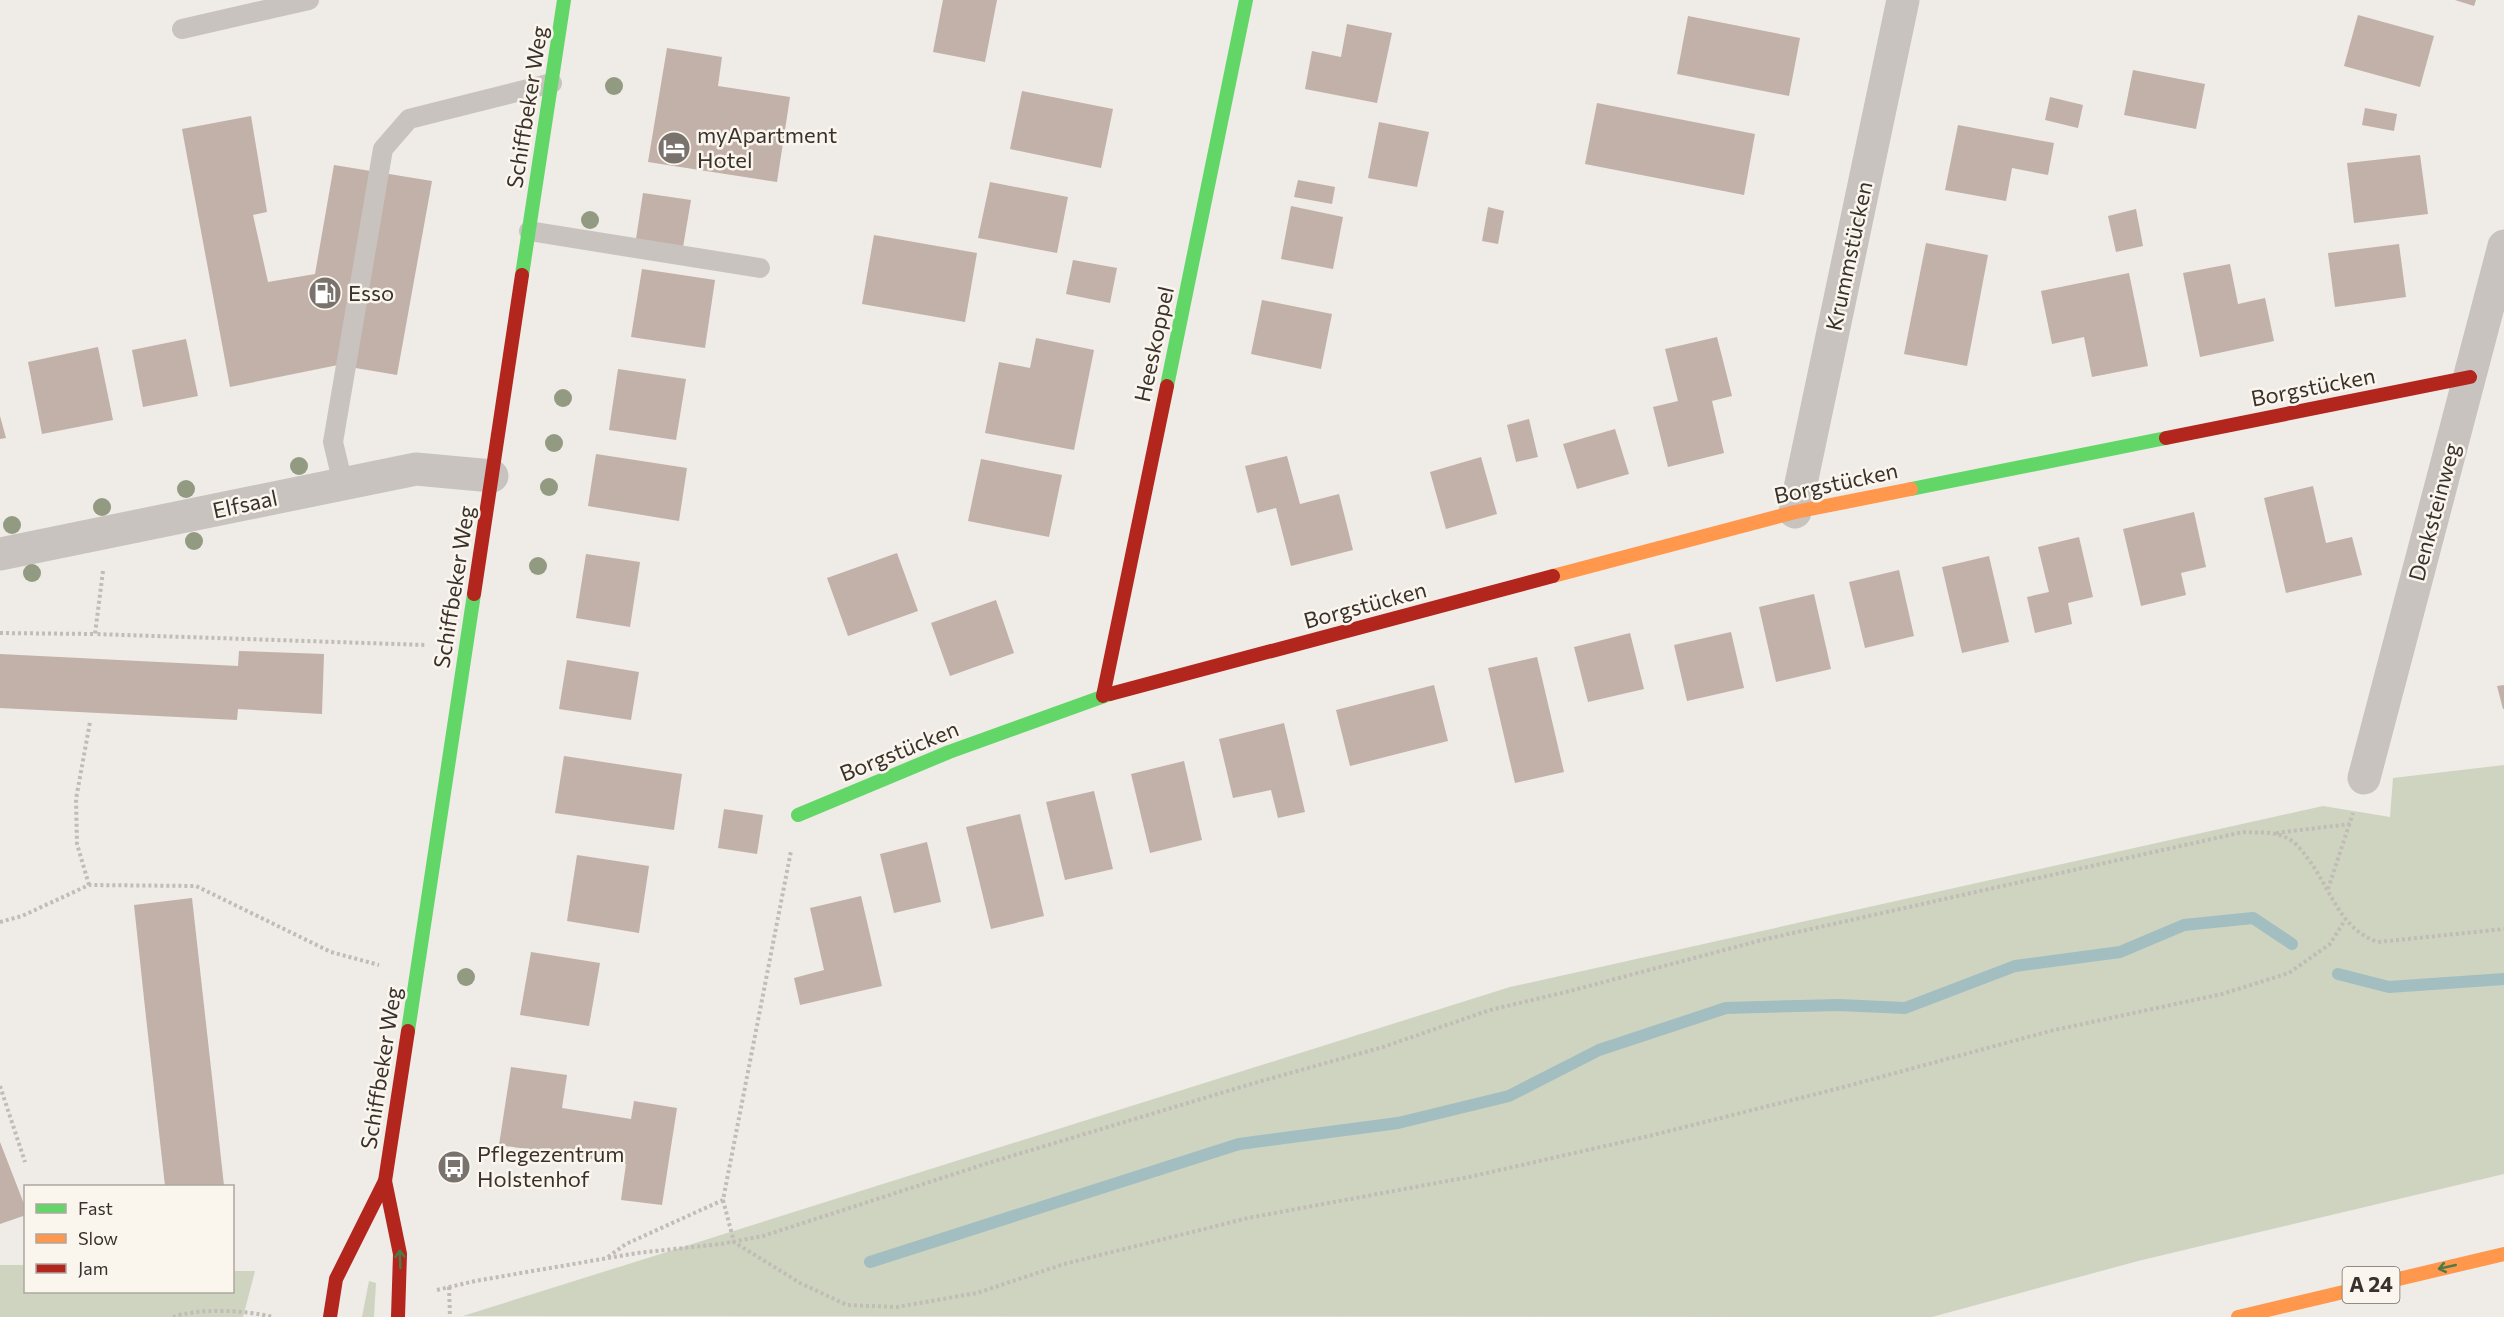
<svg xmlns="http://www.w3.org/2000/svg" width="2504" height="1317" font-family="Commissioner,sans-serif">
	<rect width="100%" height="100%" fill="#efebe6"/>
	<!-- green -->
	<g fill="#cfd4c0">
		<polygon points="2504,765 2504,1174 2138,1261 1932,1317 463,1316 1510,987 2323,806 2390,817 2393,778"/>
		<polygon points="0,1265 25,1265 26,1292 232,1292 233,1271 255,1271 243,1317 0,1317"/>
		<polygon points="369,1281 376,1283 374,1317 362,1317"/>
	</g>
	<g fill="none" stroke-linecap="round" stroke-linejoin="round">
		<!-- stream -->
		<g stroke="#a2bec0" stroke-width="12">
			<polyline points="2338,974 2389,987 2504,979"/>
			<polyline points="870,1262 1239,1144 1398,1123 1509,1096 1599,1050 1726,1008 1839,1005 1905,1008 2015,966 2120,952 2184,925 2253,918 2292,944"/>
		</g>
	</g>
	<!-- building -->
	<g fill="#c2b1a8">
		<polygon points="943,0 997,0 985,62 933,52"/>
		<polygon points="2455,0 2476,0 2474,6"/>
		<polygon points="2358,15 2434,36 2420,87 2344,66"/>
		<polygon points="1688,16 1800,38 1789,96 1677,74"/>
		<polygon points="1347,24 1392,33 1377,103 1305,89 1312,51 1341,57"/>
		<polygon points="667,48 722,57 718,86 790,97 777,182 648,162"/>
		<polygon points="2133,70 2205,84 2196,129 2124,115"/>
		<polygon points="1022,91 1113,109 1101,168 1010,149"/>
		<polygon points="2050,97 2083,105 2078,128 2045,120"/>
		<polygon points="1597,103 1755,134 1744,195 1585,164"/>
		<polygon points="2365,108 2397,114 2394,131 2362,125"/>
		<polygon points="251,116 267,212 253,215 268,282 315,274 334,165 432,181 397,375 338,365 230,387 182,129"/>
		<polygon points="1379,122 1429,132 1417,187 1368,178"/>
		<polygon points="1958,125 2054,143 2048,175 2012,168 2006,201 1945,190"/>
		<polygon points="2420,155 2428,214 2354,223 2347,163"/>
		<polygon points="1298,180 1335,187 1332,204 1294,197"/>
		<polygon points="990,182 1068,197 1057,253 978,238"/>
		<polygon points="643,193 691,200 683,247 636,239"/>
		<polygon points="1291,206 1343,217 1333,269 1281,259"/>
		<polygon points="1488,207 1504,211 1498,244 1482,241"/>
		<polygon points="2136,209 2143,246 2116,252 2108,216"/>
		<polygon points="874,235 977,253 965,322 862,304"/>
		<polygon points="1926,243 1988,255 1967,366 1904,354"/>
		<polygon points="2399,244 2406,297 2335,307 2328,253"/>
		<polygon points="1073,260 1117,268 1110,303 1066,294"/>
		<polygon points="2230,264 2238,304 2265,298 2274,341 2200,357 2183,273"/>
		<polygon points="642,269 715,280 705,348 631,337"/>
		<polygon points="2129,273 2148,366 2092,377 2084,337 2052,344 2041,291"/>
		<polygon points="1262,300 1332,314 1321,369 1251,354"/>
		<polygon points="1717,337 1732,396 1712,401 1724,453 1668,467 1653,407 1678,401 1665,349"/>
		<polygon points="1036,338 1094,350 1074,450 985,433 999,362 1030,368"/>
		<polygon points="186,339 198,396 143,407 132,350"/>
		<polygon points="98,347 113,420 42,434 28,362"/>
		<polygon points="618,369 686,379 676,440 609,430"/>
		<polygon points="0,416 6,438 0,439"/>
		<polygon points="1529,419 1538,457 1516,462 1507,425"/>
		<polygon points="1615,429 1629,474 1577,489 1563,444"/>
		<polygon points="596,454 687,468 679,521 588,506"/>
		<polygon points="1287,456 1300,504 1339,494 1353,550 1291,566 1276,508 1257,513 1245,466"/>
		<polygon points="1481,457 1497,514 1446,529 1430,472"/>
		<polygon points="981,459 1062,475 1049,537 968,521"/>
		<polygon points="2313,486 2326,543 2352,537 2362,575 2286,593 2264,498"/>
		<polygon points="2194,512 2206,567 2181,573 2186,595 2141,606 2123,529"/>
		<polygon points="2079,537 2093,597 2068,603 2072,624 2035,633 2027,597 2049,592 2038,547"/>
		<polygon points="897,553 918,611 848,636 827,578"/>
		<polygon points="586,554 640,562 630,627 576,618"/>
		<polygon points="1989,556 2009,642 1962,653 1942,567"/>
		<polygon points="1899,570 1914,636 1865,648 1849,582"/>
		<polygon points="1814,594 1831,669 1776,682 1759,607"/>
		<polygon points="996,600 1014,653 950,676 931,623"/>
		<polygon points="1731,632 1744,688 1687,701 1674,645"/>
		<polygon points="1630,633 1644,689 1588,702 1574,647"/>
		<polygon points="239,651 324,654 322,714 238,709 237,720 0,708 0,654 238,666"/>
		<polygon points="1537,657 1564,772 1515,783 1488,668"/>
		<polygon points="567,660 639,672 631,720 559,709"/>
		<polygon points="1434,685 1448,741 1350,766 1336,710"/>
		<polygon points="2504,685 2504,709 2503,709 2497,686"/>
		<polygon points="1284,723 1305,812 1278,818 1271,790 1233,798 1219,739"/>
		<polygon points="564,756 682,774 674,830 555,813"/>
		<polygon points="1184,761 1202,840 1150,853 1131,774"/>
		<polygon points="1094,791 1113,869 1065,880 1046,802"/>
		<polygon points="724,809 763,815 757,854 718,848"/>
		<polygon points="1020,814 1044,916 991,929 966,827"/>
		<polygon points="927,842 941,902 894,913 880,854"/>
		<polygon points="577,855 649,866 639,933 567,921"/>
		<polygon points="861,896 882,986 800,1005 794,978 824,970 810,908"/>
		<polygon points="192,898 217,1122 224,1186 165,1186 146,1017 134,905"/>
		<polygon points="531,952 600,963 589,1026 520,1015"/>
		<polygon points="511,1067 567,1075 562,1108 631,1119 634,1101 677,1108 662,1205 621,1200 626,1164 499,1145"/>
		<polygon points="0,1142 26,1209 26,1215 0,1224"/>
	</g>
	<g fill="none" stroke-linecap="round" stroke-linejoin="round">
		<!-- path -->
		<g stroke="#c1bcb6" stroke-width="4" stroke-dasharray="3 3" stroke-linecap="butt">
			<polyline points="103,571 95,634 426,645"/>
			<polyline points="0,633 95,634"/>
			<polyline points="2276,833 2350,824"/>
			<polyline points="89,885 77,844 76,799 90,722"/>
			<polyline points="2328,889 2353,813"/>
			<polyline points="0,922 22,916 89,885 196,886 331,952 379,965"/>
			<polyline points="0,1086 25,1162"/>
			<polyline points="723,1200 734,1242 800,1283 847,1305 897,1307 977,1293 1064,1264 1248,1218 1469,1177 1649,1136 1840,1088 2050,1031 2222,994 2289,973 2330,944 2345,920"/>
			<polyline points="608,1257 626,1244 723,1200 791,851"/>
			<polyline points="449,1287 450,1317"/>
			<path d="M437,1290L475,1281L637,1253L721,1244L763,1236L985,1164L1251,1084L1383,1047L1490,1010L1570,991L1762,940L2243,832C2257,833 2272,831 2285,837C2293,840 2300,848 2305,855C2330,885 2338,929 2378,942L2504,929"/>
			<path d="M173,1317C198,1308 246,1310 272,1317"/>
		</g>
		<!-- lane -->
		<g stroke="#c8c3be" stroke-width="20">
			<polyline points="182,29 309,0"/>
			<polyline points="529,231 760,268"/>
			<polyline points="343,484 333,442 383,149 409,119 552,83"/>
		</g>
		<!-- street -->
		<g stroke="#c8c3be" stroke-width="33">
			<polyline points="1795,512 1903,0"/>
			<polyline points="0,554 416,469 492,476"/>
			<polyline points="2364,778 2504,246"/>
		</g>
		<!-- fast -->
		<g stroke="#63d668" stroke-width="14">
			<polyline points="522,275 564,0"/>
			<polyline points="1167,386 1246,0"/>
			<polyline points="1911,489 2166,438"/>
			<polyline points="798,815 949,752 1110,694"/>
			<polyline points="408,1031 474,594"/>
		</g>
		<!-- slow -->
		<g stroke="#ff974d" stroke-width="14">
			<polyline points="1553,576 1795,512 1911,489"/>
			<polyline points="2238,1317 2504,1254"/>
		</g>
		<!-- jam -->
		<g stroke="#b3261e" stroke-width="14">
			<polyline points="2166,438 2470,377"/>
			<polyline points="474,594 522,275"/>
			<polyline points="1110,694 1553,576"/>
			<polyline points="1103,696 1167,386"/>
			<polyline points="385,1181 400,1254 398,1317"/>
			<polyline points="330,1317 336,1279 385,1181 408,1031"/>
		</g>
	</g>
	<!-- trees -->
	<g fill="#939a82">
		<circle cx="614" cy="86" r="9"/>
		<circle cx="590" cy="220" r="9"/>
		<circle cx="563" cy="398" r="9"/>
		<circle cx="554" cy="443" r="9"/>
		<circle cx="299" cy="466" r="9"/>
		<circle cx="549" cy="487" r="9"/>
		<circle cx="186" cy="489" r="9"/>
		<circle cx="102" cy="507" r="9"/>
		<circle cx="12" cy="525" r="9"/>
		<circle cx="194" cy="541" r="9"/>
		<circle cx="538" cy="566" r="9"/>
		<circle cx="32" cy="573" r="9"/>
		<circle cx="466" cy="977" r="9"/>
	</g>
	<!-- one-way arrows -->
	<defs><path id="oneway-shaft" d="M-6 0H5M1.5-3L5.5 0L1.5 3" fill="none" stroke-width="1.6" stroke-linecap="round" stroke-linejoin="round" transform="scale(1.5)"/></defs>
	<g stroke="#4c7b47">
		<use href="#oneway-shaft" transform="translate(400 1259) rotate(-92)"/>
		<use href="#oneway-shaft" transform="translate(2447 1267) rotate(167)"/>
	</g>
	<!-- icons -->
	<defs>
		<g id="hotel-disc" transform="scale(1.725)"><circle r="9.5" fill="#79726d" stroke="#faf6ee"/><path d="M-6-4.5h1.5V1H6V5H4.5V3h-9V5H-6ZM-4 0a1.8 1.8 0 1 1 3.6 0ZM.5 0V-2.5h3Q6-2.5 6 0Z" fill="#fff"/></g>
		<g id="fuel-disc" transform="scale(1.725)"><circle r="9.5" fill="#79726d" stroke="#faf6ee"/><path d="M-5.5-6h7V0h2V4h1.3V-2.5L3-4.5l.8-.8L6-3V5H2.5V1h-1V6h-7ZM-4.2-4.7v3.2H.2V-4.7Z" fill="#fff"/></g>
		<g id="bus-disc" transform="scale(1.725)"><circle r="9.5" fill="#79726d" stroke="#faf6ee"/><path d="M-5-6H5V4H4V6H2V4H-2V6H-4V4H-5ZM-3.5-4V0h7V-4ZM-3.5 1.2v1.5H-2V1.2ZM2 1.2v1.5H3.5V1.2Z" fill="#fff"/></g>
	</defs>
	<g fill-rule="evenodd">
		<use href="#hotel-disc" x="674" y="148"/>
		<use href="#fuel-disc" x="325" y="293"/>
		<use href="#bus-disc" x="454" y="1167"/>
	</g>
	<g text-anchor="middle" stroke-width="5" stroke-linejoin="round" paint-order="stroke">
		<!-- shield labels -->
		<rect fill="#faf6ee" stroke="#746c66" stroke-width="1.5" x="2342.5" y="1267" width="57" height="36" rx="4.5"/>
		<g font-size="21" font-weight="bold" fill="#3a312c">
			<text x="2371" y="1292">A 24</text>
		</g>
		<!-- street labels -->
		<g font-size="22" fill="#3a312c" stroke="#faf6ee">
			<text transform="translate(527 107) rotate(-81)" y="8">Schiffbeker Weg</text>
			<text transform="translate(1849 256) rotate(-78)" y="8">Krummstücken</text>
			<text transform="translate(1154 344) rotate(-78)" y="8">Heeskoppel</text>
			<text transform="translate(2313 387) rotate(-11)" y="8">Borgstücken</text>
			<text transform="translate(1836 483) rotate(-12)" y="8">Borgstücken</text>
			<text transform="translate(245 504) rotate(-12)" y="8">Elfsaal</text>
			<text transform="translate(2434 512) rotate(-75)" y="8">Denksteinweg</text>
			<text transform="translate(454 587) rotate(-81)" y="8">Schiffbeker Weg</text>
			<text transform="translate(1365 605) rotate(-15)" y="8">Borgstücken</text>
			<text transform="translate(899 751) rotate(-22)" y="8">Borgstücken</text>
			<text transform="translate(381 1068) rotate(-81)" y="8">Schiffbeker Weg</text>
		</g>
		<!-- poi labels -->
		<g font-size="22" fill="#3a312c" stroke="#faf6ee" text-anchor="start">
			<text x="697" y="143">myApartment<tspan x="697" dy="25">Hotel</tspan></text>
			<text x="348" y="301">Esso</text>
			<text x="477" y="1162">Pflegezentrum<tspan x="477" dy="25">Holstenhof</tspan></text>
		</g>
	</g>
	<!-- legend -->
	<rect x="24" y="1185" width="210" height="108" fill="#faf6ee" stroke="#ada7a0" stroke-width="1.5"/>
	<rect x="36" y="1204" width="30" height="9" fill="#63d668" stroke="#ada7a0" stroke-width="1.5"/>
	<text x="78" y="1215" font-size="18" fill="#3a312c">Fast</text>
	<rect x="36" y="1234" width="30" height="9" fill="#ff974d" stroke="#ada7a0" stroke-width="1.5"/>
	<text x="78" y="1245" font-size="18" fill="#3a312c">Slow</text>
	<rect x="36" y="1264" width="30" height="9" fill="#b3261e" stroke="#ada7a0" stroke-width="1.5"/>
	<text x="78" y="1275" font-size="18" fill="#3a312c">Jam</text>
</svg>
